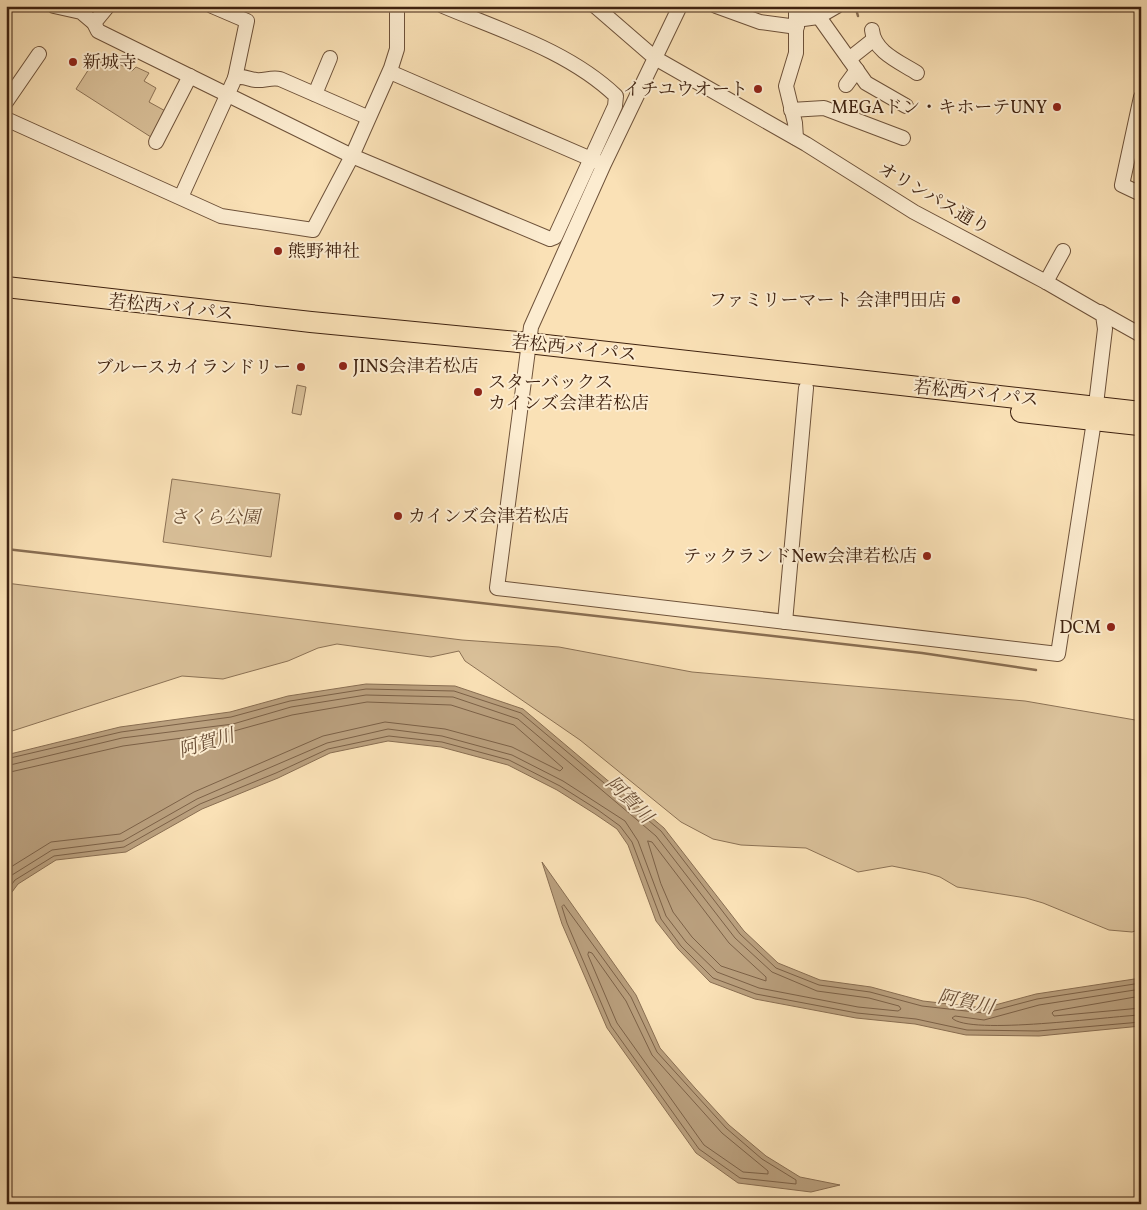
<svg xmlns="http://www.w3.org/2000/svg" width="1147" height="1210" font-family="Vollkorn,'Noto Serif JP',serif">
	<rect width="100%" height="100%" fill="#fae1b6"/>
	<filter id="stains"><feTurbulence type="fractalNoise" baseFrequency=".004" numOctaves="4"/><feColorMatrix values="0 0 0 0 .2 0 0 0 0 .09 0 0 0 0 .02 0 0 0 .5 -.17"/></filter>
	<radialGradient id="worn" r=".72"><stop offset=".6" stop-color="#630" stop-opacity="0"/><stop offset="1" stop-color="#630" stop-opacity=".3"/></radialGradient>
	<!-- green -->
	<g fill="#dac19a" stroke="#8c7255">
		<polygon points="94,61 121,65 132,71 136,67 149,73 144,81 156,88 149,102 169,113 154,139 76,89"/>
		<polygon points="297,385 306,387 301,415 292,413"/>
		<polygon points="172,479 280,494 271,557 163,542"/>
		<polygon points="6,583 462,640 559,647 692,672 1025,701 1141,721 1141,929 1132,932 1109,930 1043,903 1026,898 957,887 940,877 927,873 892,866 858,872 806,848 741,845 713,839 681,822 580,740 465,661 459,651 431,657 337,644 318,648 288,661 223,679 182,676 6,733"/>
	</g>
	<!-- water -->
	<g fill="#baa07e" stroke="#896e52">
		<polygon points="366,684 455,686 523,709 664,828 744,931 778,963 820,980 871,987 923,1001 984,1008 1036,994 1141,978 1141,1026 1039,1036 966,1035 915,1024 856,1018 755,999 710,982 678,949 656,921 628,845 617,829 595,814 557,790 508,765 441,747 388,741 330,753 278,778 202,809 126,852 56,860 18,884 6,900 6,755 120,727 230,712 288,696"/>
		<polygon points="542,862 636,995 660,1048 695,1088 729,1125 766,1156 800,1177 840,1185 811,1192 738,1183 696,1153 607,1028 562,924"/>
	</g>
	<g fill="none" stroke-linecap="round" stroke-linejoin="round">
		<!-- shore -->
		<g stroke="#7c6147" stroke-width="1">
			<polyline points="6,759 121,732 231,717 290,701 366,689 454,691 521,713 661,831 740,934 776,968 819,985 870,992 922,1006 984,1013 1037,999 1141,983"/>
			<polyline points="6,766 122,738 233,724 291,707 366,695 453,697 518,719 656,836 735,938 772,972 817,991 869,998 899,1006 901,1009 898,1011 858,1007 759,988 717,972 686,942 666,916 638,841 625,821 563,781 512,755 442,736 388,729 327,743 197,799 123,841 52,850 12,875 6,881"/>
			<polyline points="6,773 123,746 234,731 292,715 367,702 451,705 514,725 563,768 560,771 512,747 445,729 385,722 323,736 194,792 120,834 51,842 6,870"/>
			<polygon points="648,841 652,842 729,943 766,977 766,981 721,966 692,937 673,912 661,884"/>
			<polyline points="6,892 15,880 54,856 124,847 200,804 276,773 328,749 389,736 442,742 509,760 560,786 598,810 620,826 632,842 661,919 681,946 713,978 756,994 857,1013 916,1019 967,1030 1038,1031 1141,1022"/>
			<polygon points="564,905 631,997 657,1052 726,1128 762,1159 796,1180 796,1184 740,1178 699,1149 611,1026 567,923 562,907"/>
			<polygon points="589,952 592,953 626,1001 652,1055 722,1133 768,1171 768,1174 743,1172 704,1145 617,1023 588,955"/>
			<path d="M1141,989L1039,1005L984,1020L955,1016L952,1018C969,1036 1110,1016 1141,1015"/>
			<polyline points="1141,996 1054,1011 1052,1013 1054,1016 1141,1008"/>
		</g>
		<!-- stream -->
		<g stroke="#896e52" stroke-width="2.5">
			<polyline points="855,6 858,16"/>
			<polyline points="6,549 922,653 1036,670"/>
		</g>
		<!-- minor casing -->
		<g stroke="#6e523a" stroke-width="16">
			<g id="minor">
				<path d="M54,6L81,12L94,23L98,31L352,156L550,239L555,237L615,106L616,96C569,51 502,31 443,6"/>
				<polyline points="212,6 247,21 235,78"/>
				<polyline points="595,6 655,58 806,144 914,212 1046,282 1103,315 1105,329 1094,421 1058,654 497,588 531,327 604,164 680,6"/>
				<polyline points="716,6 760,22 797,27"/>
				<polyline points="819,17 866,83 906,106"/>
				<polyline points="796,20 818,17 837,6"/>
				<polyline points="94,23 108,6"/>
				<path d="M872,30C874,52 900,62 917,73"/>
				<polyline points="849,59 873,40"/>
				<polyline points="390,72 598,162"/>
				<polyline points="846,85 857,70"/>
				<polyline points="315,94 330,58"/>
				<polyline points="1141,97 1122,185 1141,194"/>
				<polyline points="6,102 39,54"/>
				<polyline points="791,110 824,108 903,138"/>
				<polyline points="6,119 221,216 313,230 352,156 391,68 397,49 397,6"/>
				<polyline points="796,138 795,123 786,86 796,53 796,6"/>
				<polyline points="156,142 190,76"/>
				<path d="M181,197L235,78C242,75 248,79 256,80C264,81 271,77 280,79L367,117"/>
				<polyline points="1046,282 1063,251"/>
				<polyline points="1100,312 1141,335"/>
				<polyline points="785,622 806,388"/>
			</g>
		</g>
		<!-- highway casing -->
		<g stroke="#3f2210" stroke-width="22">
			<g id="highway">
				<polyline points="6,287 311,322 528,343 1141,412"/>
				<polyline points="1021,412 1139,425"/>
			</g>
		</g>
		<!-- minor -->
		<use href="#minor" stroke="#fcecd0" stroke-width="14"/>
		<!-- highway -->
		<use href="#highway" stroke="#fae1b6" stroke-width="20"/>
	</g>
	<!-- markers -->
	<g fill="#8f2418" stroke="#fcecd0" stroke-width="2">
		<circle cx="73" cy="62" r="5"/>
		<circle cx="758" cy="89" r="5"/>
		<circle cx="1057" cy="107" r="5"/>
		<circle cx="278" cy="251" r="5"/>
		<circle cx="956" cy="300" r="5"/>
		<circle cx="343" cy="366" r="5"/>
		<circle cx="301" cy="367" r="5"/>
		<circle cx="478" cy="392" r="5"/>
		<circle cx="398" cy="516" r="5"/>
		<circle cx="927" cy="556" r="5"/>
		<circle cx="1111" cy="627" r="5"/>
	</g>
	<g text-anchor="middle" stroke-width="4" stroke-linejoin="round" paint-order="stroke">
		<!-- poi labels -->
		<g font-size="18" fill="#3f2210" stroke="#fcecd0" text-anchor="end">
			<text x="83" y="68" text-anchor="start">新城寺</text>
			<text x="748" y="95">イチユウオート</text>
			<text x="1047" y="113">MEGAドン・キホーテUNY</text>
			<text x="288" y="257" text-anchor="start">熊野神社</text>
			<text x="946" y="306">ファミリーマート 会津門田店</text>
			<text x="353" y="372" text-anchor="start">JINS会津若松店</text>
			<text x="291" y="373">ブルースカイランドリー</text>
			<text x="488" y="388" text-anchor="start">スターバックス<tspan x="488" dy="21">カインズ会津若松店</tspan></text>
			<text x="408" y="522" text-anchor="start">カインズ会津若松店</text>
			<text x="917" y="562">テックランドNew会津若松店</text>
			<text x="1101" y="633">DCM</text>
		</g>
		<!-- street labels -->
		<g font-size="18" fill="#3f2210" stroke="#fcecd0">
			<text transform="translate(934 198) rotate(30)" y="6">オリンパス通り</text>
			<text transform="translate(171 307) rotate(6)" y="6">若松西バイパス</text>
			<text transform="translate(574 348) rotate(6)" y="6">若松西バイパス</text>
			<text transform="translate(976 393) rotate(6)" y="6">若松西バイパス</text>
		</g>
		<!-- park labels -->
		<g font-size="18" font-style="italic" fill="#664a32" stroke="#fcecd0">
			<text x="215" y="523">さくら公園</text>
		</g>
		<!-- water labels -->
		<g font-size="19" font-style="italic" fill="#6a4e36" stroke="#fcecd0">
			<text transform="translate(206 742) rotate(-17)" y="7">阿賀川</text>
			<text transform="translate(630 799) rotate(45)" y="7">阿賀川</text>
			<text transform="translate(966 1001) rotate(12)" y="7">阿賀川</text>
		</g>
	</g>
	<!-- margin -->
	<rect width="1147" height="1210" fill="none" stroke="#fae1b6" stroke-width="25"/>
	<rect x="8" y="8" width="1132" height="1195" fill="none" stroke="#3f2210" stroke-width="2.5"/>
	<rect x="12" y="12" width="1122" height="1185" fill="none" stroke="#3f2210"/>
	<rect width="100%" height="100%" filter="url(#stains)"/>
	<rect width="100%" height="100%" fill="url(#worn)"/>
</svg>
